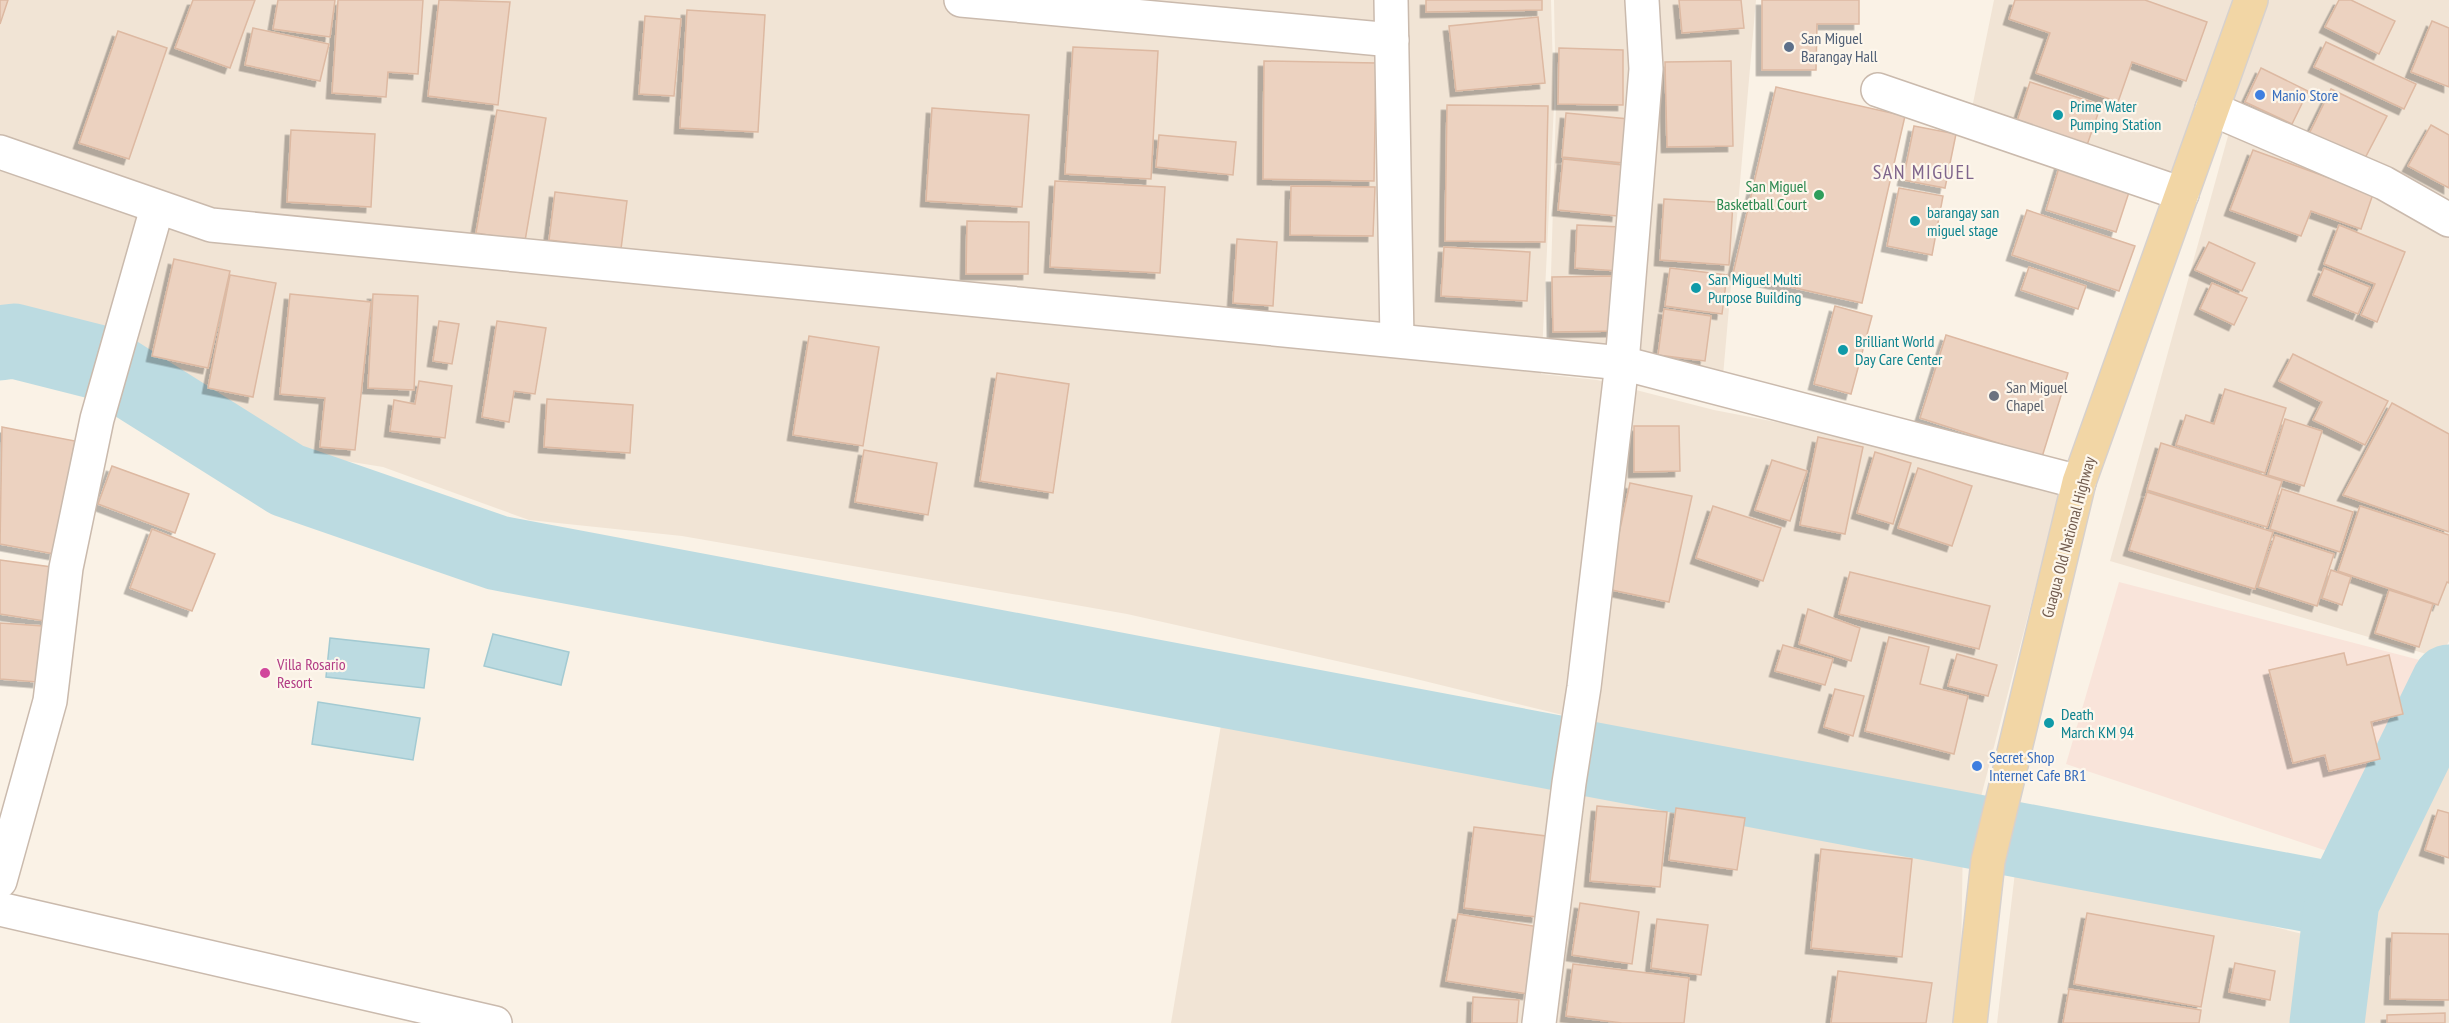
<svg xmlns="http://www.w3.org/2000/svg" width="2449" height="1023" font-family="'PT Sans Narrow',sans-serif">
	<defs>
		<filter id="shadow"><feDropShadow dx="-5.5" dy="5.5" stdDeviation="0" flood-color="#0004"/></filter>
	</defs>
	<rect width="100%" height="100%" fill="#faf2e6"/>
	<!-- residential -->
	<g fill="#f1e4d5">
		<polygon points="0,0 1551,0 1554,105 1541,374 1597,380 1714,410 2064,477 1976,816 1408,677 1127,614 682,536 529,520 383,467 271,449 199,399 94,338 11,322 0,324"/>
		<polygon points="1554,0 1756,0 1723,376 1549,342 1556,105"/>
		<polygon points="1994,0 2233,0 2170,175 1971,113"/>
		<polygon points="2261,0 2449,0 2449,216 2221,105"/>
		<polygon points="2233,118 2449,236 2449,641 2440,658 2110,561"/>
		<polygon points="2449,708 2449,1023 2344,1023 2356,900"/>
		<polygon points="1221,725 1963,839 1960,1023 1171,1023"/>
		<polygon points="2016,864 2307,935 2301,1023 1997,1023"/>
	</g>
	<!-- commercial -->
	<polygon fill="#f9e4da" points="2119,582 2435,664 2348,858 2066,764"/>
	<!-- water -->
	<g fill="#bcdbe1" stroke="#a3cad2" stroke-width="1.5">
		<polygon points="493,634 569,652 561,685 484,666"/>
		<polygon points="330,638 429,649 424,688 326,677"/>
		<polygon points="318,702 420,718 413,760 312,744"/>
	</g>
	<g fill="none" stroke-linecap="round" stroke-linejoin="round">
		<!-- river -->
		<g stroke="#bcdbe1" stroke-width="75">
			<polyline points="0,343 14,341 101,363 287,480 498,553 2342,901"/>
			<polyline points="2327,1023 2342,901 2449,682"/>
		</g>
	</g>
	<!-- building -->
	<g fill="#ecd2c0" stroke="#ddb9a2" stroke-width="1.5" filter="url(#shadow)">
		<polygon points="0,0 8,0 0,24"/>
		<polygon points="193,0 255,0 230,68 175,48"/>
		<polygon points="278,0 335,0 330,37 273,29"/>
		<polygon points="338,0 423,0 418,74 388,72 386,97 332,93"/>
		<polygon points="439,0 510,2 498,105 428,96"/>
		<polygon points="1426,0 1542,0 1542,10 1426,12"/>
		<polygon points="1679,0 1741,0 1744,28 1682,33"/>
		<polygon points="1762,0 1859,0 1859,24 1817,24 1816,70 1762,70"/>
		<polygon points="2015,0 2145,0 2207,22 2186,81 2132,62 2118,102 2036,73 2050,33 2009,19"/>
		<polygon points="2339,0 2351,0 2395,21 2379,54 2325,27"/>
		<polygon points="687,10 765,15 758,132 680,128"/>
		<polygon points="645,16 681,19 674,96 639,94"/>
		<polygon points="1538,17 1545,83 1456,91 1449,26"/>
		<polygon points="2432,21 2449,28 2449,87 2411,72"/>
		<polygon points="253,28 329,44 320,81 245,65"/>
		<polygon points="118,31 167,48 129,159 79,143"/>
		<polygon points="2326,42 2416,84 2404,109 2314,67"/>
		<polygon points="1073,47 1158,51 1151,179 1065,174"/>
		<polygon points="1559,48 1623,50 1623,105 1558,104"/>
		<polygon points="1264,61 1376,63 1374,181 1263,179"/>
		<polygon points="1731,61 1733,146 1667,147 1665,62"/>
		<polygon points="2261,68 2308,91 2292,124 2245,102"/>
		<polygon points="2030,82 2101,105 2086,148 2016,124"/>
		<polygon points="1776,87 1905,116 1862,303 1733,274"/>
		<polygon points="2331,89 2387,116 2364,160 2309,134"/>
		<polygon points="1447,105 1548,106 1545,242 1445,241"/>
		<polygon points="932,108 1029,115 1022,207 926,201"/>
		<polygon points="497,110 546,118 525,241 476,233"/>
		<polygon points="1566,113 1629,119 1624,163 1562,157"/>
		<polygon points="2431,125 2449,135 2449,188 2408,166"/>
		<polygon points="1914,126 1956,134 1945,188 1903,180"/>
		<polygon points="291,130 375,134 371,207 287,202"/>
		<polygon points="1159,135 1236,142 1233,175 1156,167"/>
		<polygon points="2253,150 2373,194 2361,229 2311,211 2301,236 2230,210"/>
		<polygon points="1563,159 1623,165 1617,216 1558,210"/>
		<polygon points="2061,161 2132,183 2116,232 2046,210"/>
		<polygon points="1055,181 1165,187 1160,273 1050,267"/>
		<polygon points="1291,186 1375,187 1373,236 1290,235"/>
		<polygon points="1899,188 1943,196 1932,255 1887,246"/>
		<polygon points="555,192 627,201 621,249 549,240"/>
		<polygon points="1664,199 1733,203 1729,265 1660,260"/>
		<polygon points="2027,210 2135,246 2119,291 2012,255"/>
		<polygon points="967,221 1029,222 1028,274 966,274"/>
		<polygon points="1577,225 1621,227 1619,271 1575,268"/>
		<polygon points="2339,225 2405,252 2377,322 2361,315 2375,284 2324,264"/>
		<polygon points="1237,239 1277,242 1273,306 1233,303"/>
		<polygon points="2209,242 2255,263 2242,291 2195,270"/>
		<polygon points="1444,247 1530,252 1527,301 1441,296"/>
		<polygon points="174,259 230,271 208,368 152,356"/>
		<polygon points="2029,267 2086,286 2078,309 2021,290"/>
		<polygon points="1670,268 1727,275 1722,314 1665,306"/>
		<polygon points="2324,268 2370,287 2358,314 2313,295"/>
		<polygon points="230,275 276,283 253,397 208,388"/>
		<polygon points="1618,276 1619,331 1553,332 1552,277"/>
		<polygon points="2212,283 2247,298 2234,325 2200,309"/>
		<polygon points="290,294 371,302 355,450 320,447 325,398 280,394"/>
		<polygon points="373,294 418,296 414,390 368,388"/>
		<polygon points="1835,306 1872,316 1851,394 1814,384"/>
		<polygon points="1664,309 1711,316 1705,361 1658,355"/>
		<polygon points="439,321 459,324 452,364 433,361"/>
		<polygon points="497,321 546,328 535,394 514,391 509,422 482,417"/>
		<polygon points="1946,335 2068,373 2042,457 1920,418"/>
		<polygon points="809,336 879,347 863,446 793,435"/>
		<polygon points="2293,354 2388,401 2365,445 2313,420 2322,402 2279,381"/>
		<polygon points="997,373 1069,384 1053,493 980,481"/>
		<polygon points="419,381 452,386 445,438 390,431 394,400 415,404"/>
		<polygon points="2225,389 2286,408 2265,473 2176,445 2186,415 2214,424"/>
		<polygon points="547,399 633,405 630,453 544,447"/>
		<polygon points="2392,403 2449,434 2449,532 2343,495"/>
		<polygon points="2285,419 2322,431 2304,486 2268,475"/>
		<polygon points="1634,426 1679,426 1680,471 1634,472"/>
		<polygon points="2,427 75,441 54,554 0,544"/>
		<polygon points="1818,437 1863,447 1845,534 1800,525"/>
		<polygon points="2161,443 2282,481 2267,527 2147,490"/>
		<polygon points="864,450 937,463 928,515 855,502"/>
		<polygon points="1875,452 1911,463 1893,524 1857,513"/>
		<polygon points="1772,460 1807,471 1790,521 1755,510"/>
		<polygon points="112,466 189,494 175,533 98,504"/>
		<polygon points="1918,468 1972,486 1952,546 1898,528"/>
		<polygon points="1630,483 1692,496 1669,602 1607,589"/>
		<polygon points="2282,489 2353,512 2340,552 2270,529"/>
		<polygon points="2147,492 2273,532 2255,589 2129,550"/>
		<polygon points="1713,506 1781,528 1763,581 1696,558"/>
		<polygon points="2360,506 2449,535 2449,583 2447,582 2438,605 2338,571"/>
		<polygon points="152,529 215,554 192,611 130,588"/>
		<polygon points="2275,535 2334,554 2317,606 2258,587"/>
		<polygon points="0,560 59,568 51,622 0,614"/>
		<polygon points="2331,570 2351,577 2342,605 2322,598"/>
		<polygon points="1850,572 1990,606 1979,649 1839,614"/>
		<polygon points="2389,590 2433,604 2419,647 2375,633"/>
		<polygon points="1808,609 1860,628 1851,661 1799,644"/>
		<polygon points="0,623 43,626 38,682 0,679"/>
		<polygon points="1889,637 1929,647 1920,684 1968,696 1954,754 1865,731"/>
		<polygon points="1783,645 1833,659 1825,685 1775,671"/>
		<polygon points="2344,653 2347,665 2389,655 2403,714 2371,722 2380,759 2329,771 2325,755 2293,763 2269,670"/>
		<polygon points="1957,654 1997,665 1988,696 1948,686"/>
		<polygon points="1835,689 1864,696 1853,736 1824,727"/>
		<polygon points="1597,806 1667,812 1660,887 1590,881"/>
		<polygon points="1676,808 1745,818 1737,870 1669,860"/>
		<polygon points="2438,810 2449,813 2449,858 2425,850"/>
		<polygon points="1474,827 1546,836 1537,917 1464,908"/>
		<polygon points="1821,849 1912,859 1902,957 1811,948"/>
		<polygon points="1580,903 1639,912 1632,964 1572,955"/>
		<polygon points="2087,913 2214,936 2201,1007 2074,984"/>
		<polygon points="1458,914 1539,927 1528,994 1446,981"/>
		<polygon points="1657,919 1708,925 1701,975 1651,968"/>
		<polygon points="2392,933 2449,934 2449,1000 2390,999"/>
		<polygon points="2235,963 2275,971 2270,1000 2229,992"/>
		<polygon points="1573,964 1689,978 1684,1023 1622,1023 1566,1016"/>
		<polygon points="1838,971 1932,983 1926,1023 1831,1023"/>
		<polygon points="2069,989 2201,1010 2199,1023 2063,1023"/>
		<polygon points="1473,997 1519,1000 1517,1023 1472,1023"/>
		<polygon points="2445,1013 2445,1023 2387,1023 2387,1015"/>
	</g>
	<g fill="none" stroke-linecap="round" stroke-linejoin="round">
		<!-- minor casing -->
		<g stroke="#cabaad" stroke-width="36">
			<g id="minor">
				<polyline points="961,0 1392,40"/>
				<polyline points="1391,0 1397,340"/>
				<polyline points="1878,90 2182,194"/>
				<polyline points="2212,109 2384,183 2449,220"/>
				<polyline points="0,152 211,225 1622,363 2079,482"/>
				<polyline points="0,881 50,701 66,568 97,419 157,208"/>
				<polyline points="0,909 495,1023"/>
				<polyline points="1539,1023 1569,783 1584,687 1622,363 1646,69 1642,0"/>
			</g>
		</g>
		<!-- major casing -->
		<g stroke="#d7d1cd" stroke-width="36">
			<polyline id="major" points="1970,1023 1988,861 2079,482 2251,0"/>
		</g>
		<!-- minor -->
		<use href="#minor" stroke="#fff" stroke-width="33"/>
		<!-- major -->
		<use href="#major" stroke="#f2d6a5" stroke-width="33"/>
	</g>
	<!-- markers -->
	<circle fill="#5c6f8a" stroke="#fdf6eb" stroke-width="2" cx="1789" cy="47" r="6"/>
	<g fill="#3f7fe0" stroke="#fdf6eb" stroke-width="2">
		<circle cx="2260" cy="95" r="6"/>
		<circle cx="1977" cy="766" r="6"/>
	</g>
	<g fill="#0f9aa8" stroke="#fdf6eb" stroke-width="2">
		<circle cx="2058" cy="115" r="6"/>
		<circle cx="1915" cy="221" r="6"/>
		<circle cx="1696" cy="288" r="6"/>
		<circle cx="1843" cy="350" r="6"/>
		<circle cx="2049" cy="723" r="6"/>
	</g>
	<circle fill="#2e9e5b" stroke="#fdf6eb" stroke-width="2" cx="1819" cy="195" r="6"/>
	<circle fill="#6b7280" stroke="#fdf6eb" stroke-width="2" cx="1994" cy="396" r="6"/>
	<circle fill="#d1479c" stroke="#fdf6eb" stroke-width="2" cx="265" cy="673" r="6"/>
	<g text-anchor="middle" stroke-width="4.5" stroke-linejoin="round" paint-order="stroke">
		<!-- service labels -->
		<g font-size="16" fill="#4e5e75" stroke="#fdf6eb" text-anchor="start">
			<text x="1801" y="44">San Miguel<tspan x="1801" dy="18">Barangay Hall</tspan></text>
		</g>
		<!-- shop labels -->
		<g font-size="16" fill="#366cbe" stroke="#fdf6eb" text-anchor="start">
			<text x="2272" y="101">Manio Store</text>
			<text x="1989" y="763">Secret Shop<tspan x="1989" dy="18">Internet Cafe BR1</tspan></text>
		</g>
		<!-- culture labels -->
		<g font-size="16" fill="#0d838f" stroke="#fdf6eb" text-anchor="start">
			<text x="2070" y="112">Prime Water<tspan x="2070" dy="18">Pumping Station</tspan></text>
			<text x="1927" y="218">barangay san<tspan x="1927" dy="18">miguel stage</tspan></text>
			<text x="1708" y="285">San Miguel Multi<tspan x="1708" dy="18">Purpose Building</tspan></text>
			<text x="1855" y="347">Brilliant World<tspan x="1855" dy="18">Day Care Center</tspan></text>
			<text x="2061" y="720">Death<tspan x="2061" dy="18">March KM 94</tspan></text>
		</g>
		<!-- leisure labels -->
		<g font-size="16" fill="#27864d" stroke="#fdf6eb" text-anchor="end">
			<text x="1807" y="192">San Miguel<tspan x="1807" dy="18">Basketball Court</tspan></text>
		</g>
		<!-- worship labels -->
		<g font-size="16" fill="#5b616d" stroke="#fdf6eb" text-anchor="start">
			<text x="2006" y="393">San Miguel<tspan x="2006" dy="18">Chapel</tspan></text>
		</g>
		<!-- street labels -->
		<g font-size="16" fill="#705a4d" stroke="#fdf6eb">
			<text transform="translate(2068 537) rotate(-75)" y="6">Guagua Old National Highway</text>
		</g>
		<!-- hotel labels -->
		<g font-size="16" fill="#b23c85" stroke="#fdf6eb" text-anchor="start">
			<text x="277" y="670">Villa Rosario<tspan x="277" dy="18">Resort</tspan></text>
		</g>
		<!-- quarter labels -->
		<g font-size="20" letter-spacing="1.5" fill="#7f658c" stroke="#fdf6eb">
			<text x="1924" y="179">SAN MIGUEL</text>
		</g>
	</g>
</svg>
